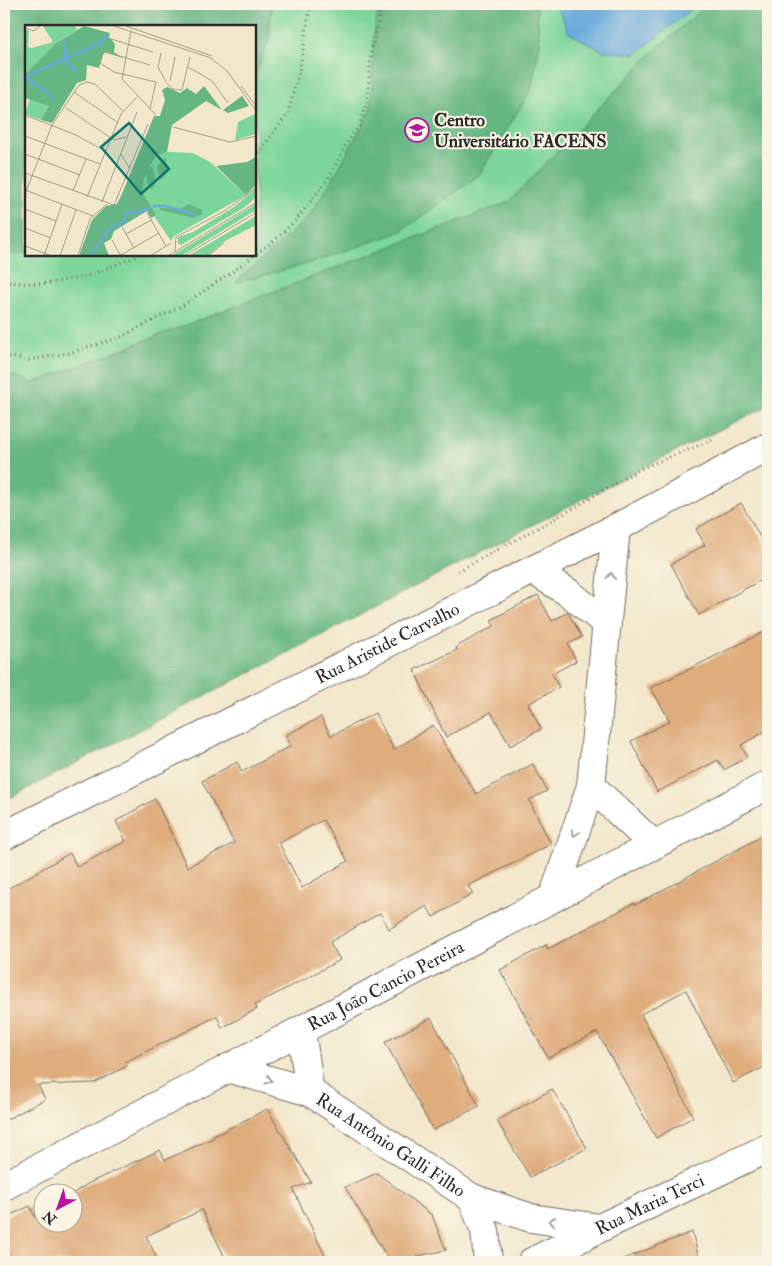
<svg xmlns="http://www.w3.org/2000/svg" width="772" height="1266" font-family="'IM FELL Double Pica',serif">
	<rect width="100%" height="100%" fill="#fcf5e5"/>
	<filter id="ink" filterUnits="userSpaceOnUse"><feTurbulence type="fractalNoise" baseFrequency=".02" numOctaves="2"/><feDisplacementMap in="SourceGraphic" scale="10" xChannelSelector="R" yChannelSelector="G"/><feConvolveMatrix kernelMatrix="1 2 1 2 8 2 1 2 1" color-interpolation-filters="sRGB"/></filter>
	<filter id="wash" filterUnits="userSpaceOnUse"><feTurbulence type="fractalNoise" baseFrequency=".0096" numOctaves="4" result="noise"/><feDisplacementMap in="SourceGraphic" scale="20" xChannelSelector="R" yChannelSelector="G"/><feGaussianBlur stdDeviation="1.12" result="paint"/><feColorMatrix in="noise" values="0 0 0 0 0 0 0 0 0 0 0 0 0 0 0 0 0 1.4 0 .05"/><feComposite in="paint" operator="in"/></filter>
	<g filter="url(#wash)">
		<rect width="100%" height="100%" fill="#f2e7cb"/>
		<!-- green -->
		<path fill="#7cd59a" stroke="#548062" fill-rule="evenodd" d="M4,4H708L648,57L509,202L34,383L4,373ZM26,26H255V255H26Z"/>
		<!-- forest -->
		<g fill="#65b682" stroke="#487056">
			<polygon points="9,4 272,4 269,38 255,78 255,26 26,26 26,253 4,255 4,79 9,74 4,58 4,22"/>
			<polygon points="379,4 536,4 540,43 531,90 479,175 400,232 311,263 235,283 308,218 336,173 371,110 374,34"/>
			<polygon points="708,4 768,4 768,406 640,469 4,801 4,373 34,383 509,202 648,57"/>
		</g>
		<!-- water -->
		<polygon fill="#69aadd" stroke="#4a6a84" points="556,4 698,4 635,54 603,51 569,33"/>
		<g id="blocks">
			<!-- building -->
			<g fill="#dfac7b" fill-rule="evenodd">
				<polygon points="741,503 768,551 768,576 699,615 671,564 705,545 696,529"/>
				<polygon points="538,595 552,621 568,612 582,637 568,644 576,661 552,674 559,687 528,704 541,729 510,746 491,712 446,737 414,670 457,650 456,647 494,626 491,620"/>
				<polygon points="768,630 768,730 741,745 747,757 724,770 718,760 657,792 631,741 670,721 651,688"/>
				<path d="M375,713L394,750L433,725L476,794L533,764L547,791L529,800L551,844L468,886L473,894L433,917L427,906L389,929L380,913L330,942L340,960L255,1005L257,1009L222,1028L217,1016L125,1062L127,1066L94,1083L38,1085L45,1099L4,1121V891L70,853L77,867L126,841L116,821L155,799L187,867L234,843L202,781L237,762L242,772L291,746L286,735L321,717L331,736ZM323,820L348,861L302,888L279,843Z"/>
				<polygon points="768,833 768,1065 733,1083 686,990 641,1014 693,1117 656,1138 597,1032 548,1058 500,970 546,945 548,949 634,903 635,905"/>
				<polygon points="431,1018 479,1106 433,1130 385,1042"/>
				<polygon points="552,1089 587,1148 530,1177 497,1121"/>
				<polygon points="267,1109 311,1182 293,1189 328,1262 227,1262 202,1210 146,1236 159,1262 12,1262 4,1244 4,1218 30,1206 35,1217 42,1212 42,1224 72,1224 72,1194 89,1183 160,1150 165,1160 213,1138 212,1137"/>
				<polygon points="377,1173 432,1215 446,1250 390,1262 345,1187"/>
				<polygon points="692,1232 700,1262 618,1262 618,1261"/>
			</g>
		</g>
	</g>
	<g filter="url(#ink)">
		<use href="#blocks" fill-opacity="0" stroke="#716d63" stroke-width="1"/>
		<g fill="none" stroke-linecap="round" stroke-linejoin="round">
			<!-- minor casing -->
			<g stroke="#716d63" stroke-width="30">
				<g id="minor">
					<polyline points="533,570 569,593 607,624"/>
					<polyline points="591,786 654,845"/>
					<path id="s1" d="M4,836L616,528L768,447"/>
					<polyline points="553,898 591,786 616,528"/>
					<polyline points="300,1031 303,1044 310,1092"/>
					<path id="s2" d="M228,1068L310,1092L472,1198L485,1231L488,1262"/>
					<path id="s3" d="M4,1186L768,785"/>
					<polyline points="472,1198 531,1218 600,1228"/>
					<path id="s4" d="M532,1262L600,1228L768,1148"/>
				</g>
			</g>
			<!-- path -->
			<g stroke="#716d63" stroke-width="3" stroke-dasharray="1 4" stroke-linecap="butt">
				<polyline points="255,157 288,114 301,63 310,8 309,4"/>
				<polyline points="4,282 45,284 88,276 139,255"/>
				<polyline points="4,356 29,360 69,353 121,337 183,305 242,265 276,239 297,219 324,184 335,167 348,141 359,126 367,103 371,52 378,26 380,4"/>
				<polyline points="458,571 567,512 640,469 712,440"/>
			</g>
			<!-- minor -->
			<use href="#minor" stroke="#fff" stroke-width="28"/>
		</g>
		<!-- one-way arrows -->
		<defs><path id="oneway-chevron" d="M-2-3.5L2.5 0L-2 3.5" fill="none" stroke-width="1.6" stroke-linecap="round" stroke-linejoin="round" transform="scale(1.25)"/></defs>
		<g stroke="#a0a0a0">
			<use href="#oneway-chevron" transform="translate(611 576) rotate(-85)"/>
			<use href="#oneway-chevron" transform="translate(575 833) rotate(108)"/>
			<use href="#oneway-chevron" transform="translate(269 1080) rotate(16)"/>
			<use href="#oneway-chevron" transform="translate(552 1221) rotate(-172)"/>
		</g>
	</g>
	<!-- icons -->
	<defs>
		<g id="university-ring" transform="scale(1.25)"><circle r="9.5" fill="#fcf5e5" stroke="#b5179e" stroke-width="1.5"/><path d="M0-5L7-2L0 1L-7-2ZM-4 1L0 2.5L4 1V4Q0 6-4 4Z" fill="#b5179e"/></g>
	</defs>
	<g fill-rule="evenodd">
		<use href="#university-ring" x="417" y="130"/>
	</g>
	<g text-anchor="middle" stroke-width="4" stroke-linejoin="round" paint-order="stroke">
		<!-- poi labels -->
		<g font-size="18" font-weight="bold" fill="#2b2b2b" stroke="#fcf5e5" text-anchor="start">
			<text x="434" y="126">Centro<tspan x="434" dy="21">Universitário FACENS</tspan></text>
		</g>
		<!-- street labels -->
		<g font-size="18" fill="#2b2b2b" stroke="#fcf5e5">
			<text dy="6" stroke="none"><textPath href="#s1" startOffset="429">Rua Aristide Carvalho</textPath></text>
			<text dy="6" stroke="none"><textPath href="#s3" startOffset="431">Rua João Cancio Pereira</textPath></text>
			<text dy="6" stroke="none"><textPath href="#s2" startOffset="182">Rua Antônio Galli Filho</textPath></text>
			<text dy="6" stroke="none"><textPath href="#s4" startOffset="131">Rua Maria Terci</textPath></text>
		</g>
	</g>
	<!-- overview -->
	<g transform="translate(25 25)">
		<rect width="231" height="231" fill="#f2e7cb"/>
		<path d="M18,1H50L52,5L30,19L0,49V4L4,6L3,22L7,23L28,17ZM5,74L24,81L16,95L0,89ZM230,89L231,109L210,115L213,97ZM142,127L168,128L185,137L221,170L149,211L146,216L129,191L118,168L119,153L131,131ZM231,163V172L220,182L156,220L153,218V212L168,207L209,182ZM231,179V185L156,231H146ZM231,191V200L200,216L182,231H163Z" fill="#7cd59a"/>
		<path d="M59,1L85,8L84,12L90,19L89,27L98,33L79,27L74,43L62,40L61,55L52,58L27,98L16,95L24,81L0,73V49L30,19ZM179,61L197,85L181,76L147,100L142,127L131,131L124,143L127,141L131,157L127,165L122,158V149L119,153L118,168L131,190L126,193L122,186L89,206L86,214L79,218L84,231H54L67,195L81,181L92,179L96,171L129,91H135L140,75L137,65L142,62L155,68L162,63L171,69ZM217,71L224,81L203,88L198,85ZM140,132L144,145L136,155L132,142ZM231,132V160L221,170L191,141L222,137ZM164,179L177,185V189L169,193L135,185V183L155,184Z" fill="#65b682"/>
		<path fill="none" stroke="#69aadd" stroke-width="2.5" d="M38,16L41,25L39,34L51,46M0,52L73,19L83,11M1,52L29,73M128,181H140L169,189M65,231L84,204L98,197L102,187H115L126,182"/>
		<path fill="none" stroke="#a29c8b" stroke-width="1" d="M89,1L186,33L202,46L232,87M101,1L187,31M0,3L9,6L15,1M106,6L97,54L131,90M86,14L128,27M136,28L133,42L141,57M125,40L81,27L77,29L75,38L89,47L131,57L125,84M163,42L187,56L203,78M145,56L150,32M142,58L147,64L157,65L165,32M216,61L232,82M49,67L92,97M41,83L89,115L101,112M0,90L51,110L80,126M148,102L205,117L232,111M0,111L75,139M0,129L55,150M96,129L105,144M0,148L89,180L123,99M0,165L68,191M48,166L61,134M0,169L27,100L54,60L62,57L70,59L98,86M62,172L96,89L112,72M77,177L112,87M0,184L31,196M122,188L141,221M97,202L109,223M0,203L26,213M101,209L126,195M87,215L96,231M0,221L27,231M150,226L151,212L201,185L232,162M96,230L134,208M19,231L37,179M35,231L51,185M53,231L65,194L82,179M125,231L146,218M143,231L232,177M159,231L232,187M183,231L199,218"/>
		<path fill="#0f766e" fill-opacity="0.15" stroke="#0f766e" stroke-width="2.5" d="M104,98L144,144L116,169L76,122Z"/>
		<rect width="231" height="231" fill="none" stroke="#2b2b2b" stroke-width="2.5"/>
	</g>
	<!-- margin -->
	<rect width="772" height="1266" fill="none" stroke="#fcf5e5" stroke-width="20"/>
	<!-- north arrow -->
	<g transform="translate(58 1208) rotate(221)"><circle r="24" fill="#fcf5e5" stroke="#a8a49b"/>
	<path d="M0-4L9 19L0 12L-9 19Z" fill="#b5179e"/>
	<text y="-8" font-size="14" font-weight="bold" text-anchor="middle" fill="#2b2b2b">N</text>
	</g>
</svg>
